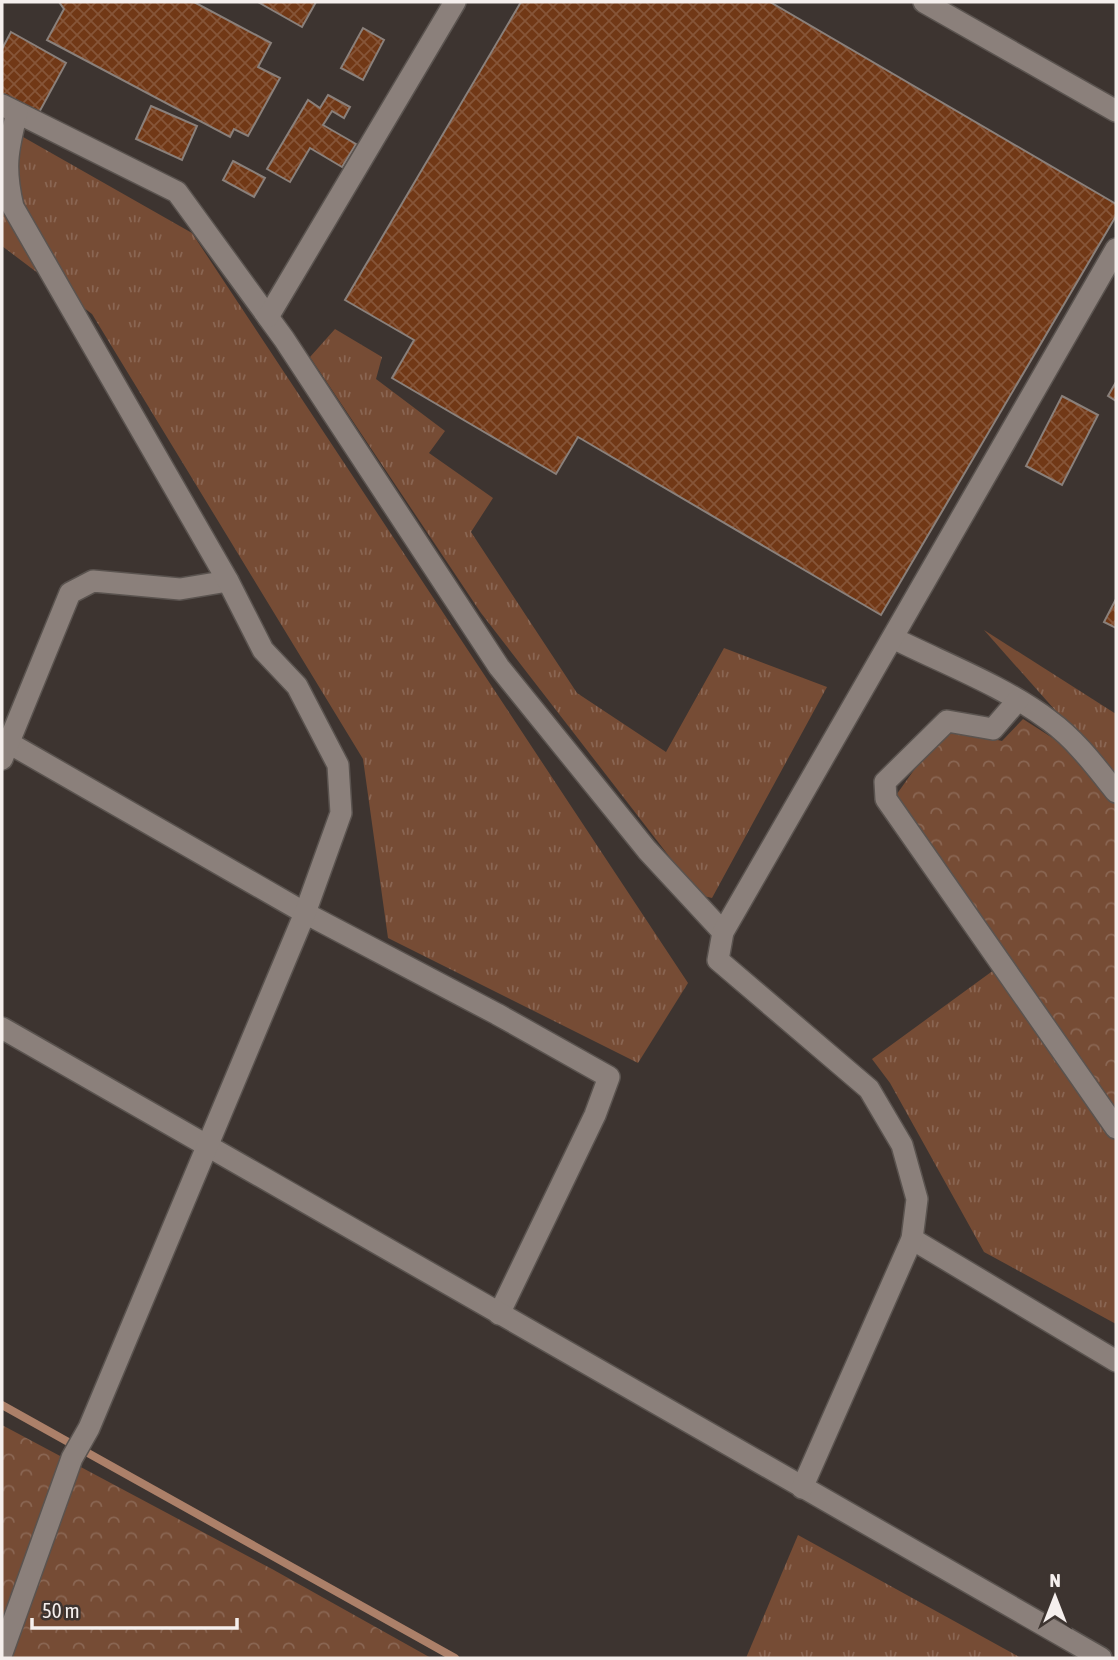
<svg xmlns="http://www.w3.org/2000/svg" width="1118" height="1660" font-family="'Asap Condensed',sans-serif">
	<defs>
		<pattern id="grass-tufts" width="24" height="20" patternUnits="userSpaceOnUse" patternTransform="scale(1.75)"><rect width="24" height="20" fill="#764c35"/><path d="M3 7l-1-3M5 7V3M7 7l1-3M15 17l-1-3M17 17v-4M19 17l1-3" fill="none" stroke="#8a6653"/></pattern>
		<pattern id="forest-crowns" width="20" height="18" patternUnits="userSpaceOnUse" patternTransform="scale(1.75)"><rect width="20" height="18" fill="#764c35"/><path d="M2 6a3 3 0 1 1 6 0M12 15a3 3 0 1 1 6 0" fill="none" stroke="#8a6653"/></pattern>
		<pattern id="building-cross-hatch" width="8" height="8" patternUnits="userSpaceOnUse" patternTransform="scale(1.75)"><rect width="8" height="8" fill="#713816"/><path d="M0 0l8 8M0 8l8-8" fill="none" stroke="#865538"/></pattern>
	</defs>
	<rect width="100%" height="100%" fill="#3d3430"/>
	<!-- grass -->
	<g fill="url(#grass-tufts)">
		<polygon points="2,125 192,233 688,983 638,1063 388,938 363,759 92,314 2,246"/>
		<polygon points="335,329 382,357 376,379 445,431 429,453 493,498 471,532 577,693 666,752 724,648 827,687 712,898 699,895 481,613 310,357"/>
		<polygon points="984,630 1116,714 1116,779"/>
		<polygon points="998,967 1116,1134 1116,1324 984,1252 890,1083 872,1059"/>
		<polygon points="798,1535 1021,1658 746,1658"/>
	</g>
	<!-- forest -->
	<g fill="url(#forest-crowns)">
		<polygon points="1023,719 1076,753 1116,801 1116,1116 894,798 944,728 1002,741"/>
		<polygon points="2,1425 272,1569 431,1658 2,1658"/>
	</g>
	<g fill="none" stroke-linecap="round" stroke-linejoin="round">
		<!-- stream -->
		<polyline stroke="#ac8069" stroke-width="8" points="2,1405 455,1658"/>
	</g>
	<!-- building -->
	<g fill="url(#building-cross-hatch)" stroke="#8a807b" stroke-width="2">
		<polygon points="59,2 194,2 271,43 258,67 280,78 248,136 234,129 230,137 47,40 64,9"/>
		<polygon points="258,2 316,2 302,27"/>
		<polygon points="521,2 770,2 1116,204 1116,216 881,615 578,437 556,474 392,378 414,340 345,300"/>
		<polygon points="363,28 384,40 363,80 341,68"/>
		<polygon points="11,32 66,63 36,118 2,100 2,49"/>
		<polygon points="328,95 350,107 344,118 332,111 323,125 356,144 342,167 310,148 290,182 267,169 308,100 320,108"/>
		<polygon points="151,106 197,126 182,160 136,139"/>
		<polygon points="233,161 265,178 254,197 223,180"/>
		<polygon points="1116,382 1116,401 1108,396"/>
		<polygon points="1062,396 1098,415 1062,485 1026,466"/>
		<polygon points="1116,599 1116,628 1104,622"/>
	</g>
	<g fill="none" stroke-linecap="round" stroke-linejoin="round">
		<!-- minor casing -->
		<g stroke="#5a534f" stroke-width="24">
			<g id="minor">
				<polyline points="924,2 1116,111"/>
				<polyline points="2,105 177,192 284,339 499,667 647,850 723,932"/>
				<polyline points="268,317 455,2"/>
				<path d="M893,638C945,664 1004,686 1050,721C1076,740 1096,767 1116,792"/>
				<polyline points="1018,700 993,729 947,721 885,782 886,799 1116,1128"/>
				<polyline points="2,739 305,913 497,1014 609,1077 595,1115 499,1314"/>
				<polyline points="2,759 70,593 93,581 180,589 228,581"/>
				<polyline points="2,1028 1101,1658"/>
				<polyline points="912,1239 1116,1361"/>
				<polyline points="802,1488 912,1239 917,1199 902,1145 869,1089 718,960 723,932 1116,249"/>
				<path d="M2,1653L72,1458L89,1428L305,913L341,813L338,765L297,686L263,650L228,581L13,207C4,169 7,151 17,113"/>
			</g>
		</g>
		<!-- minor -->
		<use href="#minor" stroke="#8b807b" stroke-width="21"/>
	</g>
	<!-- border -->
	<rect width="1118" height="1660" fill="none" stroke="#f5efed" stroke-width="7"/>
	<!-- north arrow -->
	<g transform="translate(1055 1597)" stroke="#3d3430" stroke-width="5" paint-order="stroke">
	<path d="M0-5L12 26L0 18L-12 26Z" fill="#f5efed"/>
	<text y="-10" font-size="19" font-weight="bold" text-anchor="middle" fill="#f5efed">N</text>
	</g>
	<!-- scale -->
	<path d="M32 1618v10h205v-10" fill="none" stroke="#f5efed" stroke-width="3.5"/>
	<text x="42" y="1618" font-size="21" fill="#f5efed" stroke="#3d3430" stroke-width="5" paint-order="stroke">50 m</text>
</svg>
